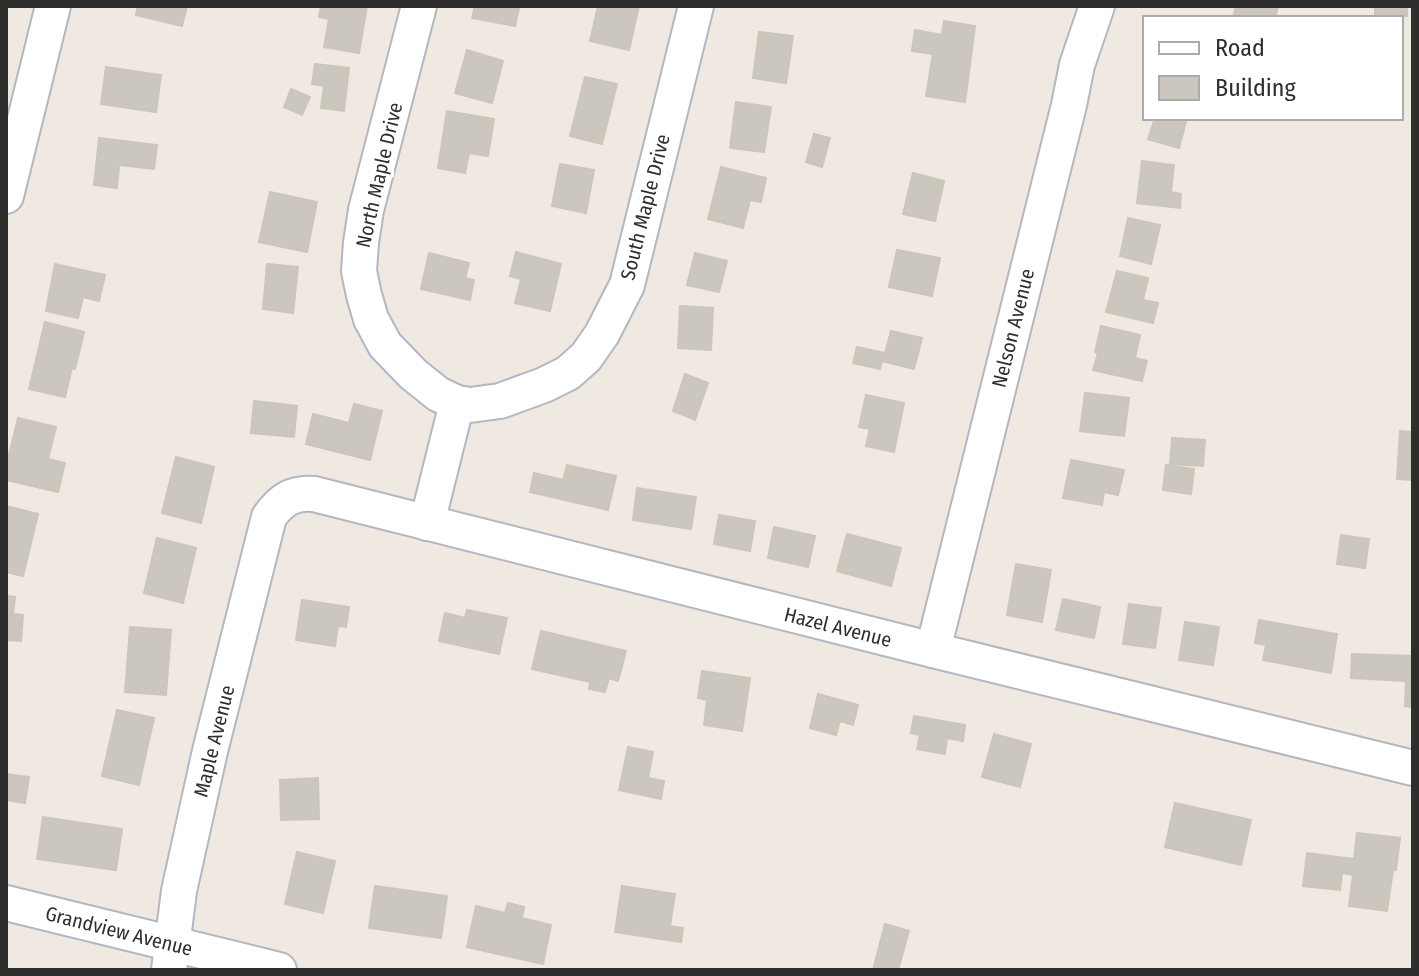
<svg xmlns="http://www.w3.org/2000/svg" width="1419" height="976" font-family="'Fira Sans Condensed',sans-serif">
	<rect width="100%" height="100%" fill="#efe9e1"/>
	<!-- building -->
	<g fill="#cbc7bf" stroke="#cbc5ba" stroke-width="2">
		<polygon points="138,6 187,6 182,26 136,15"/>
		<polygon points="321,6 367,6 359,53 324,47 329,19 319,17"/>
		<polygon points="475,6 519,8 515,26 472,18"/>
		<polygon points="598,6 639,6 629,50 590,41"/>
		<polygon points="1236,6 1278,6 1275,18 1233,18"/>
		<polygon points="1375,6 1407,6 1407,16 1375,14"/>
		<polygon points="944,21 975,26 965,102 926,96 933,54 912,51 915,30 942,35"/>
		<polygon points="759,32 793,36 786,83 753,78"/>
		<polygon points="467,50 503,61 492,103 455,93"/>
		<polygon points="315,64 349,68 344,111 321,108 324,86 312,84"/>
		<polygon points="106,67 161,75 156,112 101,104"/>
		<polygon points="585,77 617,84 602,144 570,136"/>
		<polygon points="291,89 310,97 302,115 284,107"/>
		<polygon points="736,102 771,107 764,152 730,148"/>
		<polygon points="447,111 494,119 488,156 469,153 465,173 438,168"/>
		<polygon points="1155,118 1187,118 1179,148 1148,139"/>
		<polygon points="814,134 830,138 822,167 806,162"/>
		<polygon points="99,138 157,145 154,169 119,165 117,188 94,185"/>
		<polygon points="1142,161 1174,165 1171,192 1181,194 1180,208 1137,203"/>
		<polygon points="560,164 594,170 586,213 552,206"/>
		<polygon points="721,167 766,178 761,202 750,200 743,228 708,219"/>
		<polygon points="913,173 944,181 935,221 903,214"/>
		<polygon points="270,192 317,202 307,252 259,242"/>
		<polygon points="1128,218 1160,225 1151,264 1120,256"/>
		<polygon points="897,250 940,258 932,296 889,287"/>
		<polygon points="516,252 561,264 550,311 515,303 521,279 510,276"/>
		<polygon points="429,253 469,263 465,278 474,280 470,300 421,289"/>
		<polygon points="695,253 727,261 719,292 687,285"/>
		<polygon points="55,264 105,275 99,301 83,297 78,318 46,311"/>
		<polygon points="267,264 298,267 293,313 263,309"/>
		<polygon points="1117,271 1148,278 1143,300 1158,303 1153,323 1106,312"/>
		<polygon points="680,306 713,308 711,350 678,348"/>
		<polygon points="45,322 84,332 75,369 72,368 65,397 29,389"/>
		<polygon points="1101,326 1140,335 1135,358 1147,361 1142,381 1093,370 1098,353 1095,352"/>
		<polygon points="891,331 922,338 914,369 882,361 880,369 853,363 857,347 885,353"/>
		<polygon points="685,374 708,383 695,420 673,411"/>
		<polygon points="1085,393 1129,398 1124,436 1080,431"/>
		<polygon points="866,395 904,403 894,452 866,446 870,429 859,427"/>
		<polygon points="254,401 297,406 294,437 251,433"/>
		<polygon points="354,404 382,411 370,460 306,444 313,414 349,423"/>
		<polygon points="18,418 56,427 48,459 65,463 58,492 6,480 6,467"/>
		<polygon points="1400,431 1413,432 1413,480 1397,479"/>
		<polygon points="1172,438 1205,440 1203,466 1170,464"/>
		<polygon points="176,457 214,467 201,523 162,513"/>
		<polygon points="1071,460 1124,470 1118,495 1104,492 1102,505 1063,498"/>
		<polygon points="567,465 616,476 608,510 530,492 534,473 563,480"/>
		<polygon points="1166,465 1194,469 1191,494 1163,490"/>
		<polygon points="637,488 696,497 691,529 633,520"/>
		<polygon points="6,506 38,514 23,576 6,572"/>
		<polygon points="719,515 755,521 750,551 714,544"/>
		<polygon points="774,527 815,536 808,567 768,558"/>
		<polygon points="847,534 901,548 891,586 837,571"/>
		<polygon points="1341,535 1369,539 1365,568 1337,564"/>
		<polygon points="157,538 196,548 183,603 144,593"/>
		<polygon points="1016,564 1051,570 1042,622 1007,615"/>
		<polygon points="6,596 15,597 13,614 23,615 21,641 6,640"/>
		<polygon points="1063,599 1100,607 1094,638 1056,630"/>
		<polygon points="302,600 349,607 346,627 338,626 335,646 296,640"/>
		<polygon points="1129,604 1161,608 1155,648 1123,644"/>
		<polygon points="467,610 507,618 499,654 439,641 445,613 465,618"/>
		<polygon points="1259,620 1337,634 1331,673 1263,660 1266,645 1255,643"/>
		<polygon points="1185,622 1219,627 1213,665 1179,660"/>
		<polygon points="130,627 171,630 166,695 125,692"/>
		<polygon points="541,631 626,651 618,681 609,678 605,692 589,689 590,682 532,669"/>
		<polygon points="1352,654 1413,656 1413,707 1405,706 1406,681 1351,678"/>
		<polygon points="702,671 750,678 742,731 704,725 707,700 698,698"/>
		<polygon points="818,694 858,705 853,725 840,721 836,735 810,728"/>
		<polygon points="117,710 154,718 139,785 102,776"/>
		<polygon points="914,716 965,725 963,741 947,738 945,754 917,749 920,735 911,733"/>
		<polygon points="994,734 1031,744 1020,787 982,777"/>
		<polygon points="628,747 653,752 648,778 664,781 661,799 619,790"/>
		<polygon points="6,774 29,777 25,803 6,800"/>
		<polygon points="318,778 319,819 281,820 280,780"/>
		<polygon points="1175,803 1251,820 1241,865 1165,847"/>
		<polygon points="43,817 122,829 116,870 37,859"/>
		<polygon points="1357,833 1400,838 1396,870 1393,870 1387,911 1349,906 1353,875 1342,873 1340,890 1303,886 1307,853 1354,859"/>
		<polygon points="297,852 335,861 323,913 285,904"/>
		<polygon points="375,886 447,896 441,938 369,928"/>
		<polygon points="622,886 675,894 670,926 683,928 681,942 615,932"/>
		<polygon points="508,903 524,907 522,918 551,925 543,964 467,947 476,906 505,913"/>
		<polygon points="885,924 909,931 898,970 873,970"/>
	</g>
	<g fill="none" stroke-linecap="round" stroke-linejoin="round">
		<!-- minor casing -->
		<g stroke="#b4b7c1" stroke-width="38">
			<g id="minor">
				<polyline points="419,6 366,210 361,243 359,271 364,295 371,319 385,345 413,374 438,394 457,403 470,405 500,401 544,385 568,373 586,357 602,334 627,285 696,6"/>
				<polyline points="6,196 53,6"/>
				<polyline points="427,523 457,403"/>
				<polyline points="933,650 1069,105 1077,65 1097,6"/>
				<polyline points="6,903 279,970"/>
				<path d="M169,970L179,891L210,751L269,517C281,500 293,492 314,494L933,650L1413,768"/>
			</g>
		</g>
		<!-- minor -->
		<use href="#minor" stroke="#fff" stroke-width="34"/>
	</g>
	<g text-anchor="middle" stroke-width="7" stroke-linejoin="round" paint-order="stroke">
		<!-- street labels -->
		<g font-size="20" fill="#2e2e2e" stroke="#fff">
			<text transform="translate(379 175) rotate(-77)" y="7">North Maple Drive</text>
			<text transform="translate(645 207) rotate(-76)" y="7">South Maple Drive</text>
			<text transform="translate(1013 328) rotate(-76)" y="7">Nelson Avenue</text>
			<text transform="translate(838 627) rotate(14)" y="7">Hazel Avenue</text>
			<text transform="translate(214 741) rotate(-76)" y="7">Maple Avenue</text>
			<text transform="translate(119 931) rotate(14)" y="7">Grandview Avenue</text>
		</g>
	</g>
	<!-- border -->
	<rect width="1419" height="976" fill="none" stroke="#2e2e2e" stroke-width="16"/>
	<!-- legend -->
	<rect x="1143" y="16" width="260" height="104" fill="#ffffff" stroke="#ababab" stroke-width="2"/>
	<rect x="1159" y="42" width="40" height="12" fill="#ffffff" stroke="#ababab" stroke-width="2"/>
	<text x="1215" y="56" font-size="24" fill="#2e2e2e">Road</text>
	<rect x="1159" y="76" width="40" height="24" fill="#cbc7bf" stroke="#ababab" stroke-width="2"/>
	<text x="1215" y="96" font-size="24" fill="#2e2e2e">Building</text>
</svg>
